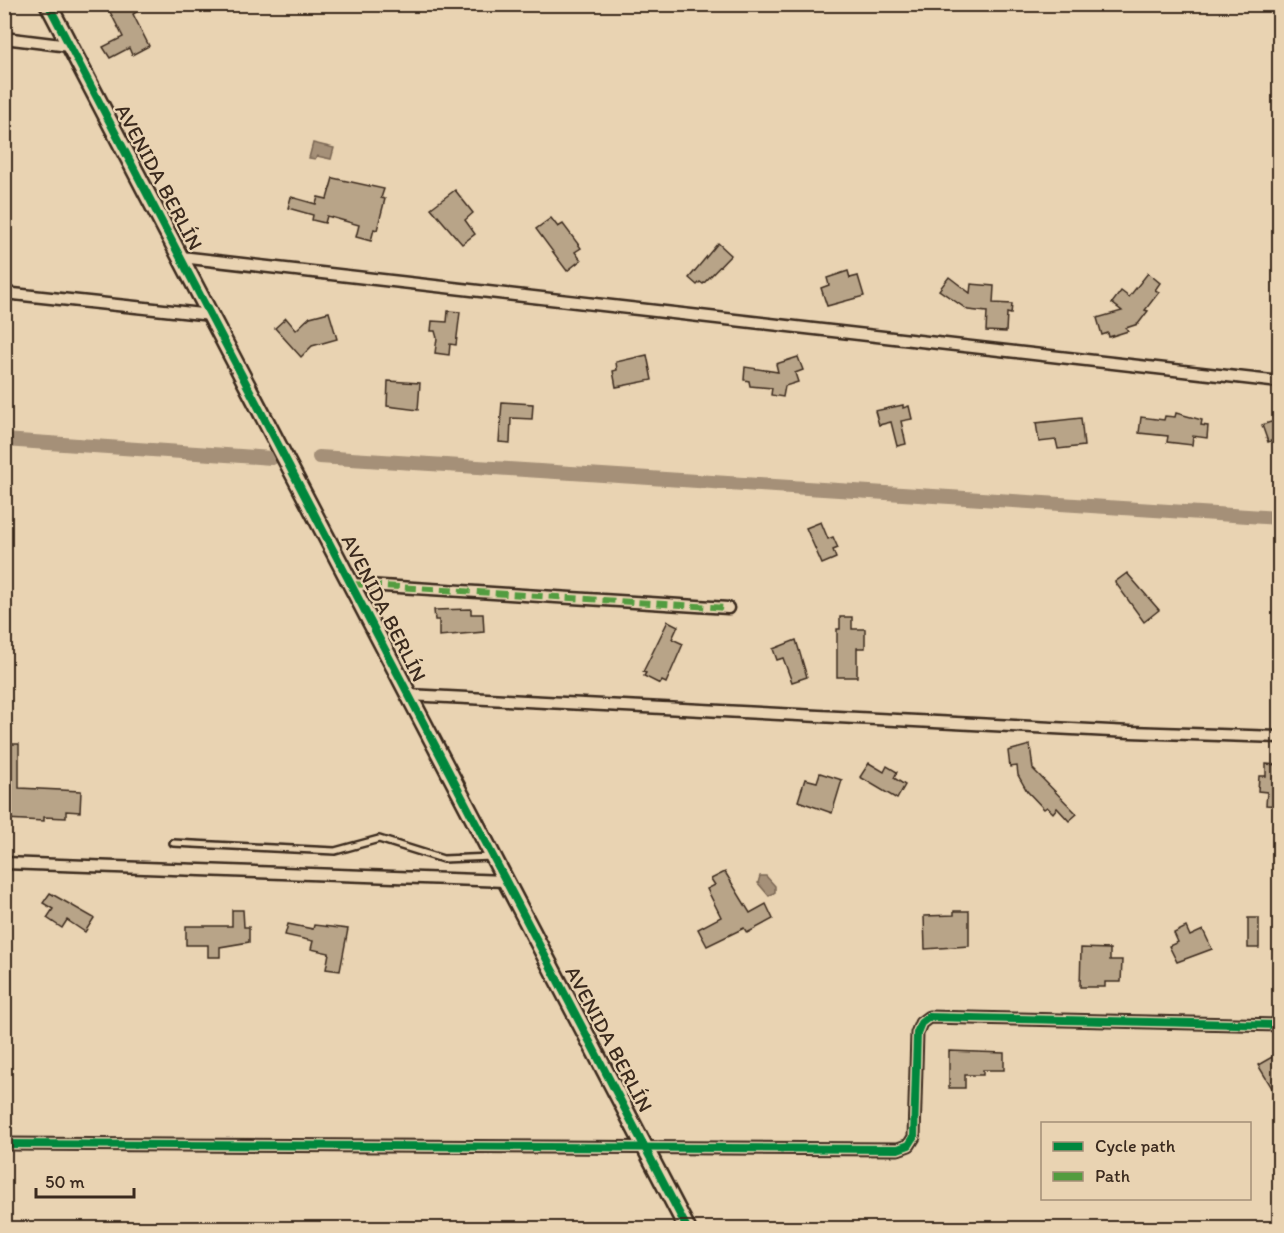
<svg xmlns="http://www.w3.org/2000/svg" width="1284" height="1233" font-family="Itim,sans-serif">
	<rect width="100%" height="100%" fill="#e9d3b2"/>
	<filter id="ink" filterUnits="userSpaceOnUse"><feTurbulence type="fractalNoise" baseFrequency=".0167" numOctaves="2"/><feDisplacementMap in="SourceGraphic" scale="12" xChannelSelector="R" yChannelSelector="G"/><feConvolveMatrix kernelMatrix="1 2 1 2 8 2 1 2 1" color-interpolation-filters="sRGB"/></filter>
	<g filter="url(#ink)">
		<!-- water -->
		<g fill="#a59078" stroke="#7b6754" stroke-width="1.5">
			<polygon points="313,143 334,148 331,159 317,156 315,159 309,158"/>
			<polygon points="760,876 766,876 775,886 775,892 769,896 758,883"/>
		</g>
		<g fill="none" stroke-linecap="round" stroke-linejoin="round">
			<!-- canal -->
			<g stroke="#a59078" stroke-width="14">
				<polyline points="4,440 272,458"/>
				<polyline points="319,457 1280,518"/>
			</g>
		</g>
		<!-- building -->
		<g fill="#b8a488" stroke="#3b2a1e" stroke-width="1.5">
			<polygon points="106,4 150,4 133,14 149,46 132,55 129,48 110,58 103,47 123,37"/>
			<polygon points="333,178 384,189 381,198 385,199 377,230 374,229 371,241 356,237 359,225 327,216 325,223 312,220 313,215 288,208 291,197 316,204 318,197 327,199"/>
			<polygon points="455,190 473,213 465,220 475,234 462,244 431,208"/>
			<polygon points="551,218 558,227 563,224 581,248 575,252 581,260 567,271 536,229"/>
			<polygon points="718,243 731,255 703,284 700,282 697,285 689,278"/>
			<polygon points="848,271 850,278 858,276 864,296 827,306 821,288 829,285 827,278"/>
			<polygon points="1148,273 1160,283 1155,290 1159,292 1145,310 1148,311 1138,324 1126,328 1128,331 1109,337 1108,333 1102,335 1097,318 1122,311 1112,303 1121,291 1129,297"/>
			<polygon points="949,277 970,293 971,284 994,286 993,303 1012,304 1011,314 1007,313 1006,332 986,331 987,312 968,310 939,290"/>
			<polygon points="448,311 460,312 456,345 450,344 449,355 435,353 437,338 435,331 431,331 432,321 447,322"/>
			<polygon points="329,312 337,339 312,346 301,357 275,328 286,318 296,330 310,317"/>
			<polygon points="647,355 652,380 616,387 613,371 617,370 616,362"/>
			<polygon points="798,357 803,370 795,373 798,382 785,386 783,397 771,395 772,388 750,386 749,381 744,380 745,367 778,372 776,364"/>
			<polygon points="388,381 420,383 418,410 387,406"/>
			<polygon points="502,402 533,404 532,419 511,418 510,443 499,442"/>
			<polygon points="903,405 903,408 909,406 912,419 901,421 906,444 897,446 891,422 879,425 875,411"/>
			<polygon points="1176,413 1202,420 1201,425 1208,426 1207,438 1193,436 1192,445 1167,442 1168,436 1139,433 1141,417 1164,420 1165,416 1175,417"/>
			<polygon points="1081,418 1084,446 1058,449 1056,440 1039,442 1036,423"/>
			<polygon points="1280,419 1280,438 1268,442 1262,425"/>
			<polygon points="821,522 828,539 833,537 838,548 833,550 836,558 822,564 806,528"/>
			<polygon points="1127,573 1159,610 1144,622 1115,582"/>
			<polygon points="471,609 471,614 483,614 484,632 439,636 439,620 435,620 434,610"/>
			<polygon points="840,617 852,617 852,629 865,629 865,648 857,648 857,677 837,677 837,629 840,629"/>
			<polygon points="668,621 678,626 672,639 683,644 666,683 662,681 660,684 644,676 646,673 643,672"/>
			<polygon points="796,640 807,677 792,682 783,658 777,660 773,649"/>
			<polygon points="7,744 19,744 19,788 81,791 80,812 66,811 66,818 44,817 44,821 5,819"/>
			<polygon points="1030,745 1033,769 1077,814 1069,821 1057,808 1053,813 1047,807 1044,809 1027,791 1018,775 1017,766 1010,767 1008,751"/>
			<polygon points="869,763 884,772 887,766 897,772 894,778 905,785 897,799 860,777"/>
			<polygon points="1266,764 1278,765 1280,806 1266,805 1267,792 1258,791 1259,776 1266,776"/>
			<polygon points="820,773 842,780 832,813 798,801 805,779 817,782"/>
			<polygon points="725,872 750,913 766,904 773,919 747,933 744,928 707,946 698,929 721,917 707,889 715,885 711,879"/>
			<polygon points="50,893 94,918 85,932 67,920 62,928 47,918 53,909 43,903"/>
			<polygon points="232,910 243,910 244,927 249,927 249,942 220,947 220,957 208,957 208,945 186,945 186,926 232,926"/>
			<polygon points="954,911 969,911 969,946 925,949 924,916 954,915"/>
			<rect x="1248" y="918" width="11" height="30"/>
			<polygon points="288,924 313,929 314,925 348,929 340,971 326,969 329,953 311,949 313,941 285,935"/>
			<polygon points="1186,927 1190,936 1203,930 1212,949 1177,962 1169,946 1178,942 1174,933"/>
			<polygon points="1081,948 1110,949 1110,960 1122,960 1121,982 1105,982 1105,987 1080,987"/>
			<polygon points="949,1051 1004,1053 1004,1070 983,1070 983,1075 965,1075 965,1088 949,1088"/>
			<polygon points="1272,1057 1280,1069 1280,1101 1258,1065"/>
		</g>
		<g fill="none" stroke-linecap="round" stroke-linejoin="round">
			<!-- lane casing -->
			<g stroke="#3b2a1e" stroke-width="10">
				<polyline id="lane" points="173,843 335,851 379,839 443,859 492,857"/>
			</g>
			<!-- street casing -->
			<g stroke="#3b2a1e" stroke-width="15">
				<g id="street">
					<polyline points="4,38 69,46"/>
					<polyline points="181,257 1280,382"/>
					<polyline points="4,293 211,315"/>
					<polyline points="351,584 728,608"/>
					<polyline points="408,695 1130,732 1280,737"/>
					<polyline points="4,863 506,881"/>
					<polyline points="4,1144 898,1149 909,1145 914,1137 917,1033 921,1023 929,1017 1280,1025"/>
				</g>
			</g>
			<!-- secondary casing -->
			<g stroke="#3b2a1e" stroke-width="20">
				<polyline id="secondary" points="48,4 687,1228"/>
			</g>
			<!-- lane -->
			<use href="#lane" stroke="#e9d3b2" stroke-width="5"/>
			<!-- street -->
			<use href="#street" stroke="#e9d3b2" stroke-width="10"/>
			<!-- secondary -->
			<use href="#secondary" stroke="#e9d3b2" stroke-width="15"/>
			<!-- quiet -->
			<polyline stroke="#529c3f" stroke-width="6" stroke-dasharray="12 6" stroke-linecap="butt" points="351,584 728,608"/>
			<!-- cycleway casing -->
			<g stroke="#e9d3b2" stroke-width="11">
				<g id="cycleway">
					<polyline points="48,4 687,1228"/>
					<polyline points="4,1144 898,1149 909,1145 914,1137 917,1033 921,1023 929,1017 1280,1025"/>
				</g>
			</g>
			<!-- cycleway -->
			<use href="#cycleway" stroke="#00873e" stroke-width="8"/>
		</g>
	</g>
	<g text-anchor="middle" stroke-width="4.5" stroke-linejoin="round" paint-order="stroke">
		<!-- street labels -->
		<g font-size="21" fill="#3b2a1e" stroke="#e9d3b2">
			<text transform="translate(159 177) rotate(62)" y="7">AVENIDA BERLÍN</text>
			<text transform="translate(384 608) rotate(63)" y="7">AVENIDA BERLÍN</text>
			<text transform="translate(609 1039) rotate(62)" y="7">AVENIDA BERLÍN</text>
		</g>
	</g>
	<!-- margin -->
	<rect width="1284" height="1233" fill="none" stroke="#e9d3b2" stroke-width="24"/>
	<rect x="12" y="12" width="1260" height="1209" fill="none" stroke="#3b2a1e" stroke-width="2" filter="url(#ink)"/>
	<!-- legend -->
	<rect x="1041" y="1122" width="210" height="78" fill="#e9d3b2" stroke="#a38f77" stroke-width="1.5"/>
	<rect x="1053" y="1142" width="30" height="9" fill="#00873e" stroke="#a38f77" stroke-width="1.5"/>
	<text x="1095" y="1152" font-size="18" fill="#3b2a1e">Cycle path</text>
	<rect x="1053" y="1172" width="30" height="9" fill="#529c3f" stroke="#a38f77" stroke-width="1.5"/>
	<text x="1095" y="1182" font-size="18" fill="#3b2a1e">Path</text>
	<!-- scale -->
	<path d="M36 1188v9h98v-9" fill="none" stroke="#3b2a1e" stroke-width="3"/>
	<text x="45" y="1188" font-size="18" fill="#3b2a1e" stroke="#e9d3b2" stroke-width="4.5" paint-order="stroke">50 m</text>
</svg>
